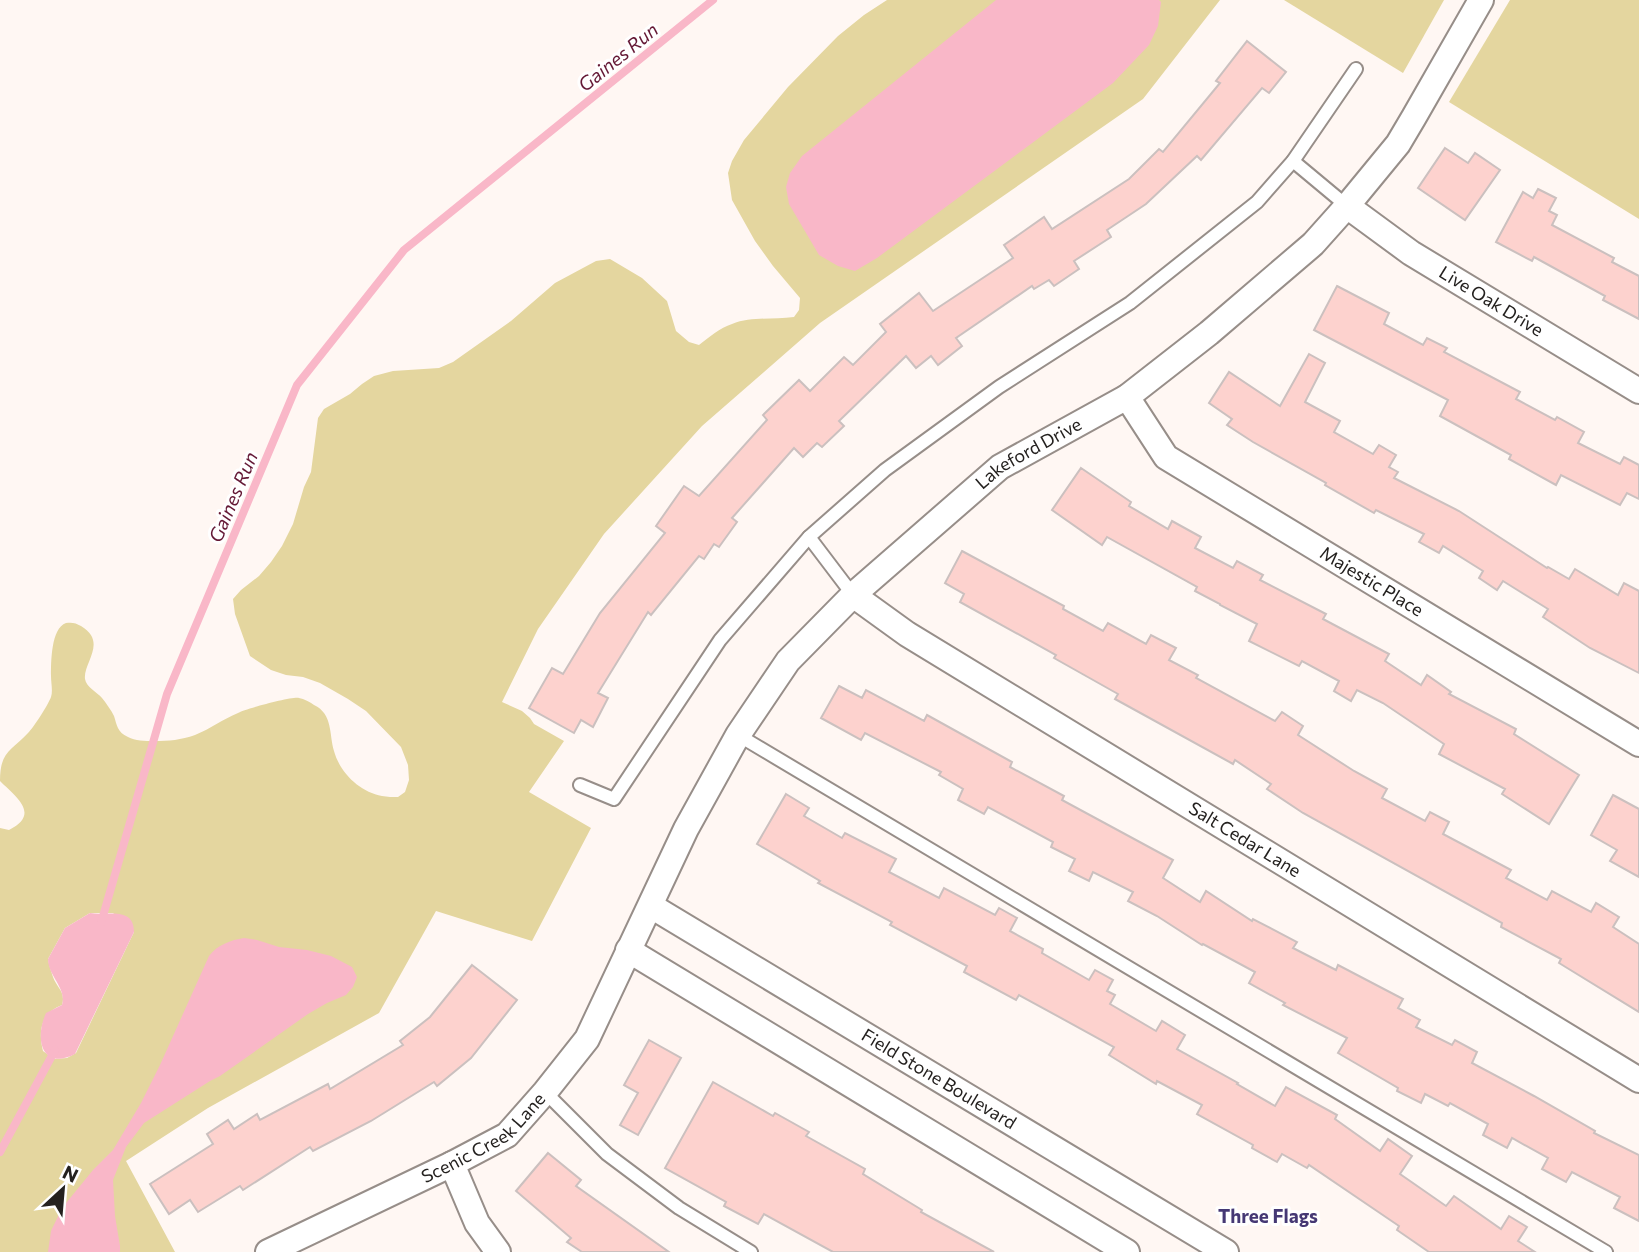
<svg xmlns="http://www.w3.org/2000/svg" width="1639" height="1252" font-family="Commissioner,sans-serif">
	<rect width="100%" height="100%" fill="#fff7f3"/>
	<!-- green -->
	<g fill="#e4d69f" fill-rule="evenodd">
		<path d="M887,0H1220L1143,99L820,323L702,426L604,534L538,629L502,702L522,711L530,718L534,724L564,741L529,792L591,828L532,941L436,911L379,1013L208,1108L126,1161L175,1252H0V828L9,830C41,814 16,797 0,781C0,751 11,751 28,733C34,727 48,705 51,697C53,691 51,683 51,676C51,662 51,628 66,623C72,622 76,623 81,626C108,642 83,663 85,679C86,687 97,692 102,698C106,703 111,710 114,716C117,725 117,732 128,737C135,741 145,741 154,741C169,741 181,740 195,735C210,729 223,719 238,713C245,709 293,696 299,698C304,699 310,702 314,705C333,714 329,734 334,751C340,773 360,792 382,796C387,797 393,797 398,797L405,792L409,780L408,765L401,747L366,711L348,699L320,683L303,677L286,675L271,670L250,656L235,614L233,599L241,590L259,576L271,562L282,546L293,524L304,487L311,472L318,418L324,409L350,394L362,384L374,376L393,371L439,368L453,362L511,321L555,283L596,261L610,259L642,278L667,301L676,331L689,342L699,345C709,337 720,328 732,324C752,316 774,320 794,317L799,310L800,298L773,266L755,241L732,200L728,173L732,161L744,140L788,87L838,36L864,15ZM90,913H113L134,932L76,1053L67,1058L54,1059L43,1051C38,1031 41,1013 62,1005C66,992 57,988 53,977C51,971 49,965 48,959L65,928Z"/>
		<polygon points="1284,0 1444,0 1403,73"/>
		<polygon points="1510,0 1639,0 1639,219 1449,102"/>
	</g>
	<!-- water -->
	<g fill="#f9b7c8">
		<polygon points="996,0 1159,0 1161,2 1158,26 1149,45 1113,83 877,258 855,271 838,266 819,255 789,204 786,187 790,173 802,156"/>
		<path d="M90,913C107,916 134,906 134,932L75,1054C42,1071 34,1039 46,1013L62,1005C67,988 48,976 48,959L65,928Z"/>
		<path d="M244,938L257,940L279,947L307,950L331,956L352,967L357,977L353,987L346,995L327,1003L308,1014L220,1076L210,1081L144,1123L126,1147L113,1180L115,1216L120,1246V1252H48L51,1231L62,1208L93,1170L113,1150L141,1103L160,1065L209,956C217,945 231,940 244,938Z"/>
	</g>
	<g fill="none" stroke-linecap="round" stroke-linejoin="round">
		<!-- stream -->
		<g stroke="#f9b7c8" stroke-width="8">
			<polyline points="101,923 167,694 297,385 404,250 713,0"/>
			<polyline points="0,1152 55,1050"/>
		</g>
	</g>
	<!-- building -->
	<g fill="#fdd2ce" stroke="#cbc0bf" stroke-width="2">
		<polygon points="1247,41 1286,72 1269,93 1262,88 1201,160 1197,156 1146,204 1107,230 1111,237 1074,261 1079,269 1054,286 1049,280 1034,289 1032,286 956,338 962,346 938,365 931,356 916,368 906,356 839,421 844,426 822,447 817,443 803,457 794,448 732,518 737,522 719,547 714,544 704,559 699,556 651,615 648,612 598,693 608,698 593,727 581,720 574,733 529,708 552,668 563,674 600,613 665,533 656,526 684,486 699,496 767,420 763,415 799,380 810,391 844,357 853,365 886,332 880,324 919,293 933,311 1013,258 1004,245 1044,217 1052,229 1129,179 1159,149 1163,152 1220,83 1216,81"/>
		<polygon points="1445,148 1468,163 1475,153 1500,170 1465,220 1418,188"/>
		<polygon points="1538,189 1556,198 1549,211 1557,215 1552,225 1614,258 1612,262 1639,276 1639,319 1603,300 1605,296 1534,257 1532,261 1496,242 1523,192 1533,198"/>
		<polygon points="1337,286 1389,313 1384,324 1423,345 1427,338 1447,348 1444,352 1520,392 1516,399 1555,420 1557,417 1584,432 1578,443 1620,464 1624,457 1639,465 1639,499 1627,493 1620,505 1561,475 1556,485 1509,459 1511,455 1440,416 1448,400 1314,330"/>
		<polygon points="1309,354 1325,363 1305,402 1340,421 1334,432 1373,454 1379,445 1396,455 1389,467 1398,472 1394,478 1459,511 1547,568 1548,567 1569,579 1575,569 1618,595 1624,583 1639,591 1639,673 1590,648 1543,617 1548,609 1503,581 1497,590 1479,578 1483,571 1443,546 1439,553 1419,542 1424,534 1376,510 1374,513 1325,485 1326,483 1253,442 1227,425 1232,419 1209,403 1229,372 1280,406"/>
		<polygon points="1081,468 1131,502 1129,506 1168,529 1172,521 1201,537 1195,548 1233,568 1237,561 1263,575 1260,580 1326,614 1323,619 1389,654 1385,661 1421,685 1427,675 1451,692 1449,694 1516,729 1514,734 1579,775 1549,824 1502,794 1505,789 1439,754 1444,744 1383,703 1357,690 1351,701 1334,691 1339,681 1302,661 1299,666 1249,641 1257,624 1220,605 1220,604 1195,591 1197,587 1107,537 1102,545 1052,510"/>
		<polygon points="962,551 1064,606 1063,609 1103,631 1108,623 1146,644 1151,635 1176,648 1169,660 1198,675 1196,678 1275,721 1282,712 1303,726 1298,735 1354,771 1387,789 1382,798 1425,821 1430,812 1449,822 1443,834 1511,870 1506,878 1547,900 1552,891 1591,912 1596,903 1619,917 1613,927 1639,944 1639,1012 1559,963 1561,959 1501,927 1502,923 1303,813 1267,789 1271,784 1235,760 1233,764 1115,699 1118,694 1054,658 1056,655 960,602 964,594 945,583"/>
		<polygon points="839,686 862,698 866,690 924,721 927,715 1012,762 1010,767 1064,796 1062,800 1173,860 1163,878 1200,902 1206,891 1252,921 1253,919 1297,942 1293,948 1336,970 1338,965 1403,999 1398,1008 1420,1020 1416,1027 1452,1045 1455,1040 1477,1052 1472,1063 1534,1096 1595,1131 1594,1133 1639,1155 1639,1221 1614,1208 1620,1197 1572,1172 1566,1182 1542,1169 1548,1158 1512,1138 1507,1148 1483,1135 1488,1124 1450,1103 1448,1106 1425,1094 1421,1103 1397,1091 1398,1088 1338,1053 1347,1038 1283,1005 1285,1003 1249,983 1255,972 1203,944 1202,945 1157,916 1128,901 1133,892 1093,872 1089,881 1069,871 1075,859 1051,847 1053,842 988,807 984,814 958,800 963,789 939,775 941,772 865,733 861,740 821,718"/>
		<polygon points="786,794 809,808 804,816 842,838 845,833 896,859 889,872 939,898 944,888 995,915 999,908 1017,918 1010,931 1043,949 1042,953 1089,980 1095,970 1113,980 1107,991 1115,995 1110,1004 1156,1031 1162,1021 1185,1035 1177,1049 1238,1083 1237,1084 1275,1106 1286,1087 1337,1115 1335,1119 1380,1151 1388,1139 1412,1156 1400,1174 1446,1206 1454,1196 1501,1229 1509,1216 1527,1227 1518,1241 1535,1252 1429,1252 1397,1230 1399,1226 1309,1165 1307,1168 1282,1154 1277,1162 1252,1148 1253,1145 1197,1114 1202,1105 1157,1081 1156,1084 1109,1055 1114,1047 1019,995 1016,1000 964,972 967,966 890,925 892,922 818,883 820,881 757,844"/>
		<polygon points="1613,795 1639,809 1639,877 1610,861 1617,850 1591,835"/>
		<polygon points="472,965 517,1000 471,1058 437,1086 434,1082 371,1121 313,1151 310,1147 243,1190 240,1186 198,1212 190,1200 169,1214 150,1184 213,1144 207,1134 228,1120 234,1129 257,1114 260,1120 328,1084 330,1089 403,1045 400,1041 430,1017"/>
		<polygon points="649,1040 681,1058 638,1135 620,1125 638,1093 624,1085"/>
		<polygon points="713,1082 773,1116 775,1113 809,1132 806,1136 865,1169 863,1174 922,1210 921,1212 994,1252 833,1252 764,1214 758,1224 724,1206 726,1202 665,1168"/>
		<polygon points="548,1153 581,1180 576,1186 669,1252 582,1252 567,1242 571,1238 516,1191"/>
	</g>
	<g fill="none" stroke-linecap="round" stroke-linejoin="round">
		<!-- lane casing -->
		<g stroke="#978e89" stroke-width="16">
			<g id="lane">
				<polyline points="1293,161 1347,206"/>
				<polyline points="809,537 853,595"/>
				<polyline points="738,735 1606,1252"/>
				<polyline points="580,785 614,799 720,640 809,537 885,470 999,387 1130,303 1257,202 1293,161 1356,69"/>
				<polyline points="545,1092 607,1154 679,1208 751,1252"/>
			</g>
		</g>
		<!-- street casing -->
		<g stroke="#978e89" stroke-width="28">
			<g id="street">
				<path id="s1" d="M1347,206L1411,253L1639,391"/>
				<path id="s2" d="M1127,397L1166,457L1639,744"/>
				<path id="s3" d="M853,595L907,634L1639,1080"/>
				<path id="s4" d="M651,906L1226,1252"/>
				<polyline points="628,950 1127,1252"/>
				<polyline points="452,1164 477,1223 498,1252"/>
				<path id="s5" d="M268,1252L452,1164L507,1135L545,1092L587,1039L686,829L738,735L788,661L853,595L1000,467L1127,397L1209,333L1313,244L1347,206L1398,144L1414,117L1481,0"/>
			</g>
		</g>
		<!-- lane -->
		<use href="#lane" stroke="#fff" stroke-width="12"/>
		<!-- street -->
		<use href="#street" stroke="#fff" stroke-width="24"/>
	</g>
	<g text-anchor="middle" stroke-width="6" stroke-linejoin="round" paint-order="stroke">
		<!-- street labels -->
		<g font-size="18" fill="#24211f" stroke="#fff">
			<text dy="6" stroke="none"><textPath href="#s1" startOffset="173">Live Oak Drive</textPath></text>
			<text dy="6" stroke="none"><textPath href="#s5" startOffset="1139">Lakeford Drive</textPath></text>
			<text dy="6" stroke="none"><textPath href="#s2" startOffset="312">Majestic Place</textPath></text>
			<text dy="6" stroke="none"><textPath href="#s3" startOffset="462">Salt Cedar Lane</textPath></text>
			<text dy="6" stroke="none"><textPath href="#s4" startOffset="336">Field Stone Boulevard</textPath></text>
			<text dy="6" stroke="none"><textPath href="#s5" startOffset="245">Scenic Creek Lane</textPath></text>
		</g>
		<!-- water labels -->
		<g font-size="19" font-style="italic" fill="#641835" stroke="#fff">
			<text transform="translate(618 57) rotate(-39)" y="7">Gaines Run</text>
			<text transform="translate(233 497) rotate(-67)" y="7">Gaines Run</text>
		</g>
		<!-- neighbourhood labels -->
		<g font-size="19" font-weight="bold" fill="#453874" stroke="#fff">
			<text x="1268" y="1223">Three Flags</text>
		</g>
	</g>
	<!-- north arrow -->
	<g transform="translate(63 1189) rotate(26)" stroke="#ffffff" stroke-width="5" paint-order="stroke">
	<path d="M0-5L12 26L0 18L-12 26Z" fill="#24211f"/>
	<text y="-10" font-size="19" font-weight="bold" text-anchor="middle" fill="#24211f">N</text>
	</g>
</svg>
